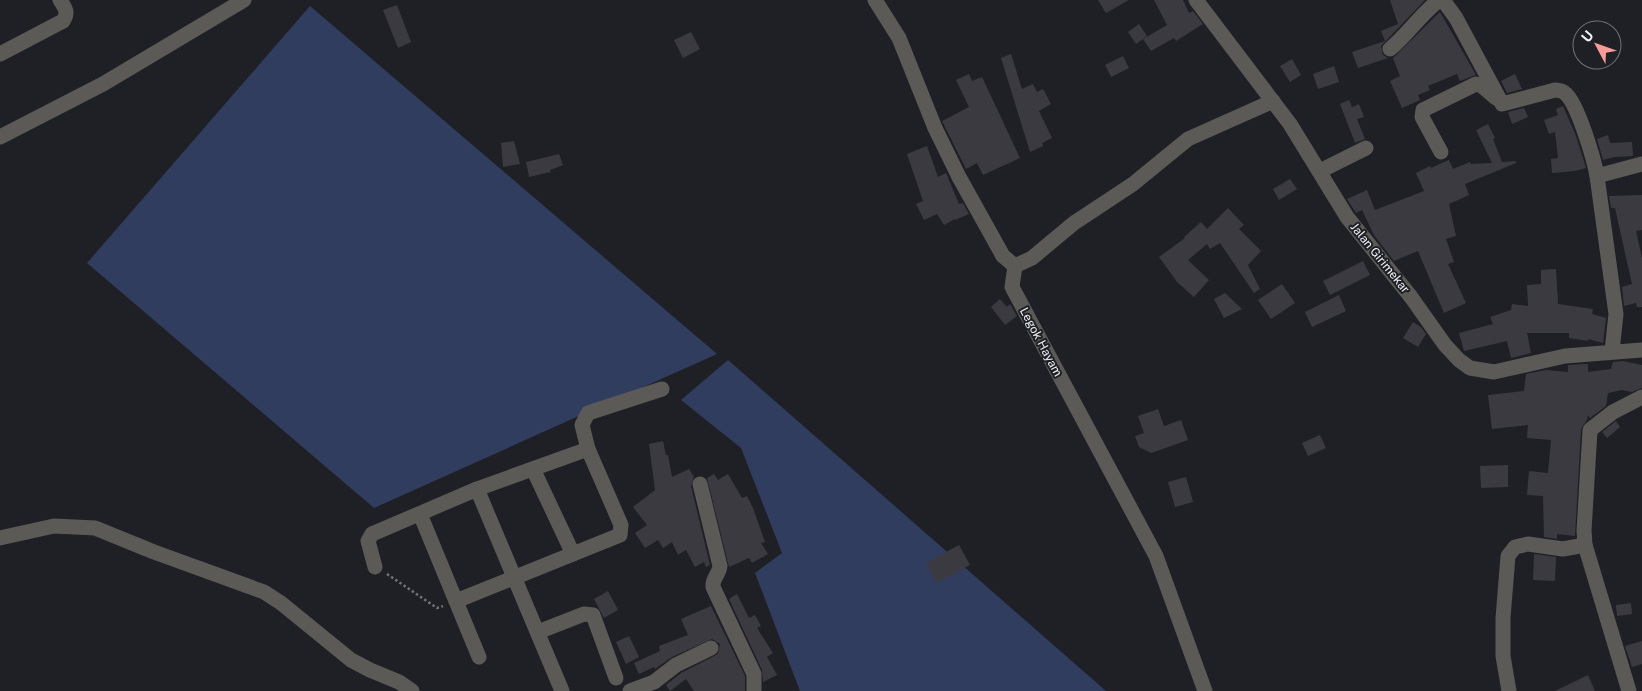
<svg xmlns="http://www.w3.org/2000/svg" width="1642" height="691" font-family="'Public Sans',sans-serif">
	<rect width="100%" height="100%" fill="#1e2025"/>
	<!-- green -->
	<g fill="#303d5f">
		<polygon points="310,6 717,354 374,508 87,263"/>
		<polygon points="728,360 1106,691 800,691 755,573 782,553 741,448 681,400"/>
	</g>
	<!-- building -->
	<g fill="#3c3a41">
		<polygon points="1098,0 1129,0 1106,13"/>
		<polygon points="1154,0 1183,0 1189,13 1193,11 1203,24 1176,41 1174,38 1151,51 1143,39 1167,25"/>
		<polygon points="1390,0 1425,0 1381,46 1383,55 1388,58 1358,68 1352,52 1385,41 1381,31 1398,24"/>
		<polygon points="397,5 411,42 398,48 383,10"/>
		<polygon points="1440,12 1476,75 1460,81 1457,74 1428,86 1430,90 1418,95 1420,100 1402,108 1390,81 1400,76 1393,58"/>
		<polygon points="1139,24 1147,36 1136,44 1128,32"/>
		<polygon points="691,32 700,49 683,58 674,40"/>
		<polygon points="1011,54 1022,89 1033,84 1037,92 1043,89 1051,104 1039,111 1052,138 1042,143 1043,146 1030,152 1001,58"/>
		<polygon points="1123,56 1129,68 1111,77 1105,65"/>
		<polygon points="1292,59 1301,75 1290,82 1280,66"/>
		<polygon points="1334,66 1339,82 1318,89 1313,74"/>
		<polygon points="969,74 972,81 982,77 1020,158 983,175 977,163 966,169 942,121 969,107 956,80"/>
		<polygon points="1515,74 1522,89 1507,93 1501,81"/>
		<polygon points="1349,100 1352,107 1359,104 1364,117 1357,119 1365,139 1355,143 1340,104"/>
		<polygon points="1563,106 1576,136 1586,168 1575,171 1552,173 1551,159 1558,158 1555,132 1549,134 1544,120 1558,115 1556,109"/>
		<polygon points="1524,108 1528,117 1512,124 1508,112"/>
		<polygon points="1488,124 1495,138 1493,139 1502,162 1516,161 1516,163 1465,184 1469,195 1449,204 1456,236 1446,239 1454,262 1448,264 1466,303 1444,313 1418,251 1394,261 1374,235 1362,210 1356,213 1347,199 1367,190 1375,210 1424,191 1416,173 1430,166 1431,168 1449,160 1453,169 1470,162 1471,164 1492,163 1476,130"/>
		<polygon points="1608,135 1610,143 1632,142 1633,156 1614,157 1603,160 1597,139"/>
		<polygon points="514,141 520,164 503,167 501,143"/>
		<polygon points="927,146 938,177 946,173 959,204 963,203 969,214 955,220 955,219 944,225 937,214 924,220 916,204 923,201 907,154"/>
		<polygon points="559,154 563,165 550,170 551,172 529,177 526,162"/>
		<polygon points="1290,179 1297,189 1279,200 1273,189"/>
		<polygon points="1642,195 1642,230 1636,231 1642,258 1642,307 1637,307 1636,303 1624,306 1622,287 1632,284 1615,208 1611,208 1609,196"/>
		<polygon points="1228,208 1244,225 1239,229 1261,251 1248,265 1260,289 1254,293 1220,243 1210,249 1207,244 1188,260 1209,280 1194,297 1177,282 1159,257 1185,238 1184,237 1201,222 1207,229"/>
		<polygon points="1363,261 1370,275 1330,295 1323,281"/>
		<polygon points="1556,269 1558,304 1593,309 1592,314 1606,318 1603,343 1588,339 1588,341 1569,338 1569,333 1527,333 1531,353 1511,358 1507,341 1464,351 1459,333 1493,324 1490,317 1511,310 1512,304 1528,306 1527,285 1541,284 1541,270"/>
		<polygon points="1282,284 1295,303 1271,319 1258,300"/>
		<polygon points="1225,293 1242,309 1224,318 1214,299"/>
		<polygon points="1339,295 1346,311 1312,327 1305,312"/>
		<polygon points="1000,299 1007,307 1010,304 1017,316 1005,325 991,307"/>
		<polygon points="1413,322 1421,327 1426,334 1418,347 1403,338"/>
		<polygon points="1623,361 1642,365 1642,388 1632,392 1622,390 1608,393 1606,406 1590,418 1588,415 1587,420 1581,429 1575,536 1557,534 1557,539 1544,537 1543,496 1527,495 1529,471 1548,473 1551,440 1527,438 1528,425 1492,429 1488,395 1524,391 1526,374 1546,370 1568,372 1568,365 1588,364 1588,372 1611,369 1613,362"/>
		<polygon points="1158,409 1164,426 1181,420 1188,440 1151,453 1139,447 1135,436 1144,433 1138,416"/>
		<polygon points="1616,421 1620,427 1607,438 1602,432"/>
		<polygon points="1320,435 1326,448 1308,456 1302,443"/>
		<polygon points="663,441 666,455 668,455 672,477 689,469 694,477 691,486 710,565 706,567 704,562 695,567 686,550 678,555 672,542 663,548 658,540 645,548 635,533 647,525 633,507 655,490 649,444"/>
		<polygon points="1508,465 1508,487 1481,488 1480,466"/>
		<polygon points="714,474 718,480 728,474 742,498 747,496 753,508 765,542 761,543 768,554 752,563 749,558 729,567 707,478"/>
		<polygon points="1186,477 1193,502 1175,507 1168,482"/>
		<polygon points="959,545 970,565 937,583 926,563"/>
		<polygon points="1534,554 1556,557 1555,581 1533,580"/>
		<polygon points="608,591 618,610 604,618 594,599"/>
		<polygon points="737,594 749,618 755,615 761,626 757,628 773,653 767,657 777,675 763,682 762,670 729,599"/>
		<polygon points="1631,603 1632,614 1617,616 1616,605"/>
		<polygon points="711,606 745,676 745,691 694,691 686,679 670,691 666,685 681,673 718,654 720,644 712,639 672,657 655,669 654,667 639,674 634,663 660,651 659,646 688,635 681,619"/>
		<polygon points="629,636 639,657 626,664 616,642"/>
		<polygon points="1642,641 1642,664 1632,667 1625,646"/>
		<polygon points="1588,675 1595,691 1555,691"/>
	</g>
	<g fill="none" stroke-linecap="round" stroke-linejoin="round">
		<!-- path -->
		<polyline stroke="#727479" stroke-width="2.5" stroke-dasharray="2.5 2.5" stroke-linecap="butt" points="387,574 437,608 443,606"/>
		<!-- minor -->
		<g stroke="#5b5a57" stroke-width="15">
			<polyline points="875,0 899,38 935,128 959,177 1003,256 1015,266"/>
			<polyline points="1196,0 1290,124 1347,217 1411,297 1445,345 1459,360 1470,368 1494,372 1565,356 1642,350"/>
			<path d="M1443,0L1456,18L1502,104L1555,90C1558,90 1563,91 1566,94C1578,105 1594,159 1597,176L1642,164"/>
			<path d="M1390,49C1408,34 1420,15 1439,0"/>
			<path d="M0,54L63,21C69,12 65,8 60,0"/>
			<polyline points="0,137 103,84 244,0"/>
			<polyline points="1441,152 1422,117 1423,110 1476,84 1482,86 1496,98"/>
			<polyline points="1320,171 1366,148"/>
			<polyline points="1597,176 1616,314 1612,351"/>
			<polyline points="1015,266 1012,287 1156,556 1205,691"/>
			<polyline points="1015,266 1032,258 1074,223 1133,184 1188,139 1273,101"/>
			<polyline points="533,469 573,554"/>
			<path d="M700,484L720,566C719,575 712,578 713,587L754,674V691"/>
			<polyline points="477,489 562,691"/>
			<polyline points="420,514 479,657"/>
			<polyline points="0,538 54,526 95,528 154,552 264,592 281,603 351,660 370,670 399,682 412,691"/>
			<polyline points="1585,545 1629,691"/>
			<polyline points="375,567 368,541 372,534 477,489 588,449"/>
			<polyline points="456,601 620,535 621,525 588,449 582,425 588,413 662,389"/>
			<polyline points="538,632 584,614 593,615 616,678"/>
			<polyline points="630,691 654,682 676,665 711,648"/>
			<polyline points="1509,691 1503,656 1503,618 1508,556 1515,547 1528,544 1563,549 1585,545 1584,531 1590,430 1613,412 1642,397"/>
		</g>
	</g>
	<g text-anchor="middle" stroke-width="4" stroke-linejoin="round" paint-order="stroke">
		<!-- street labels -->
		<g font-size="12" fill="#eff1f5" stroke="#1e2025">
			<text transform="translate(1380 258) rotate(51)" y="4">Jalan Girimekar</text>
			<text transform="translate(1041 342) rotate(62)" y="4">Legok Hayam</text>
		</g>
	</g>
	<!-- north arrow -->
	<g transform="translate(1597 45) rotate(311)"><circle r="24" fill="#1e2025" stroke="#727478"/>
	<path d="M0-4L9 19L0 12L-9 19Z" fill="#f59b98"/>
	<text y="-8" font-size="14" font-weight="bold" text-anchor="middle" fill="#eff1f5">U</text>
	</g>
</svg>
